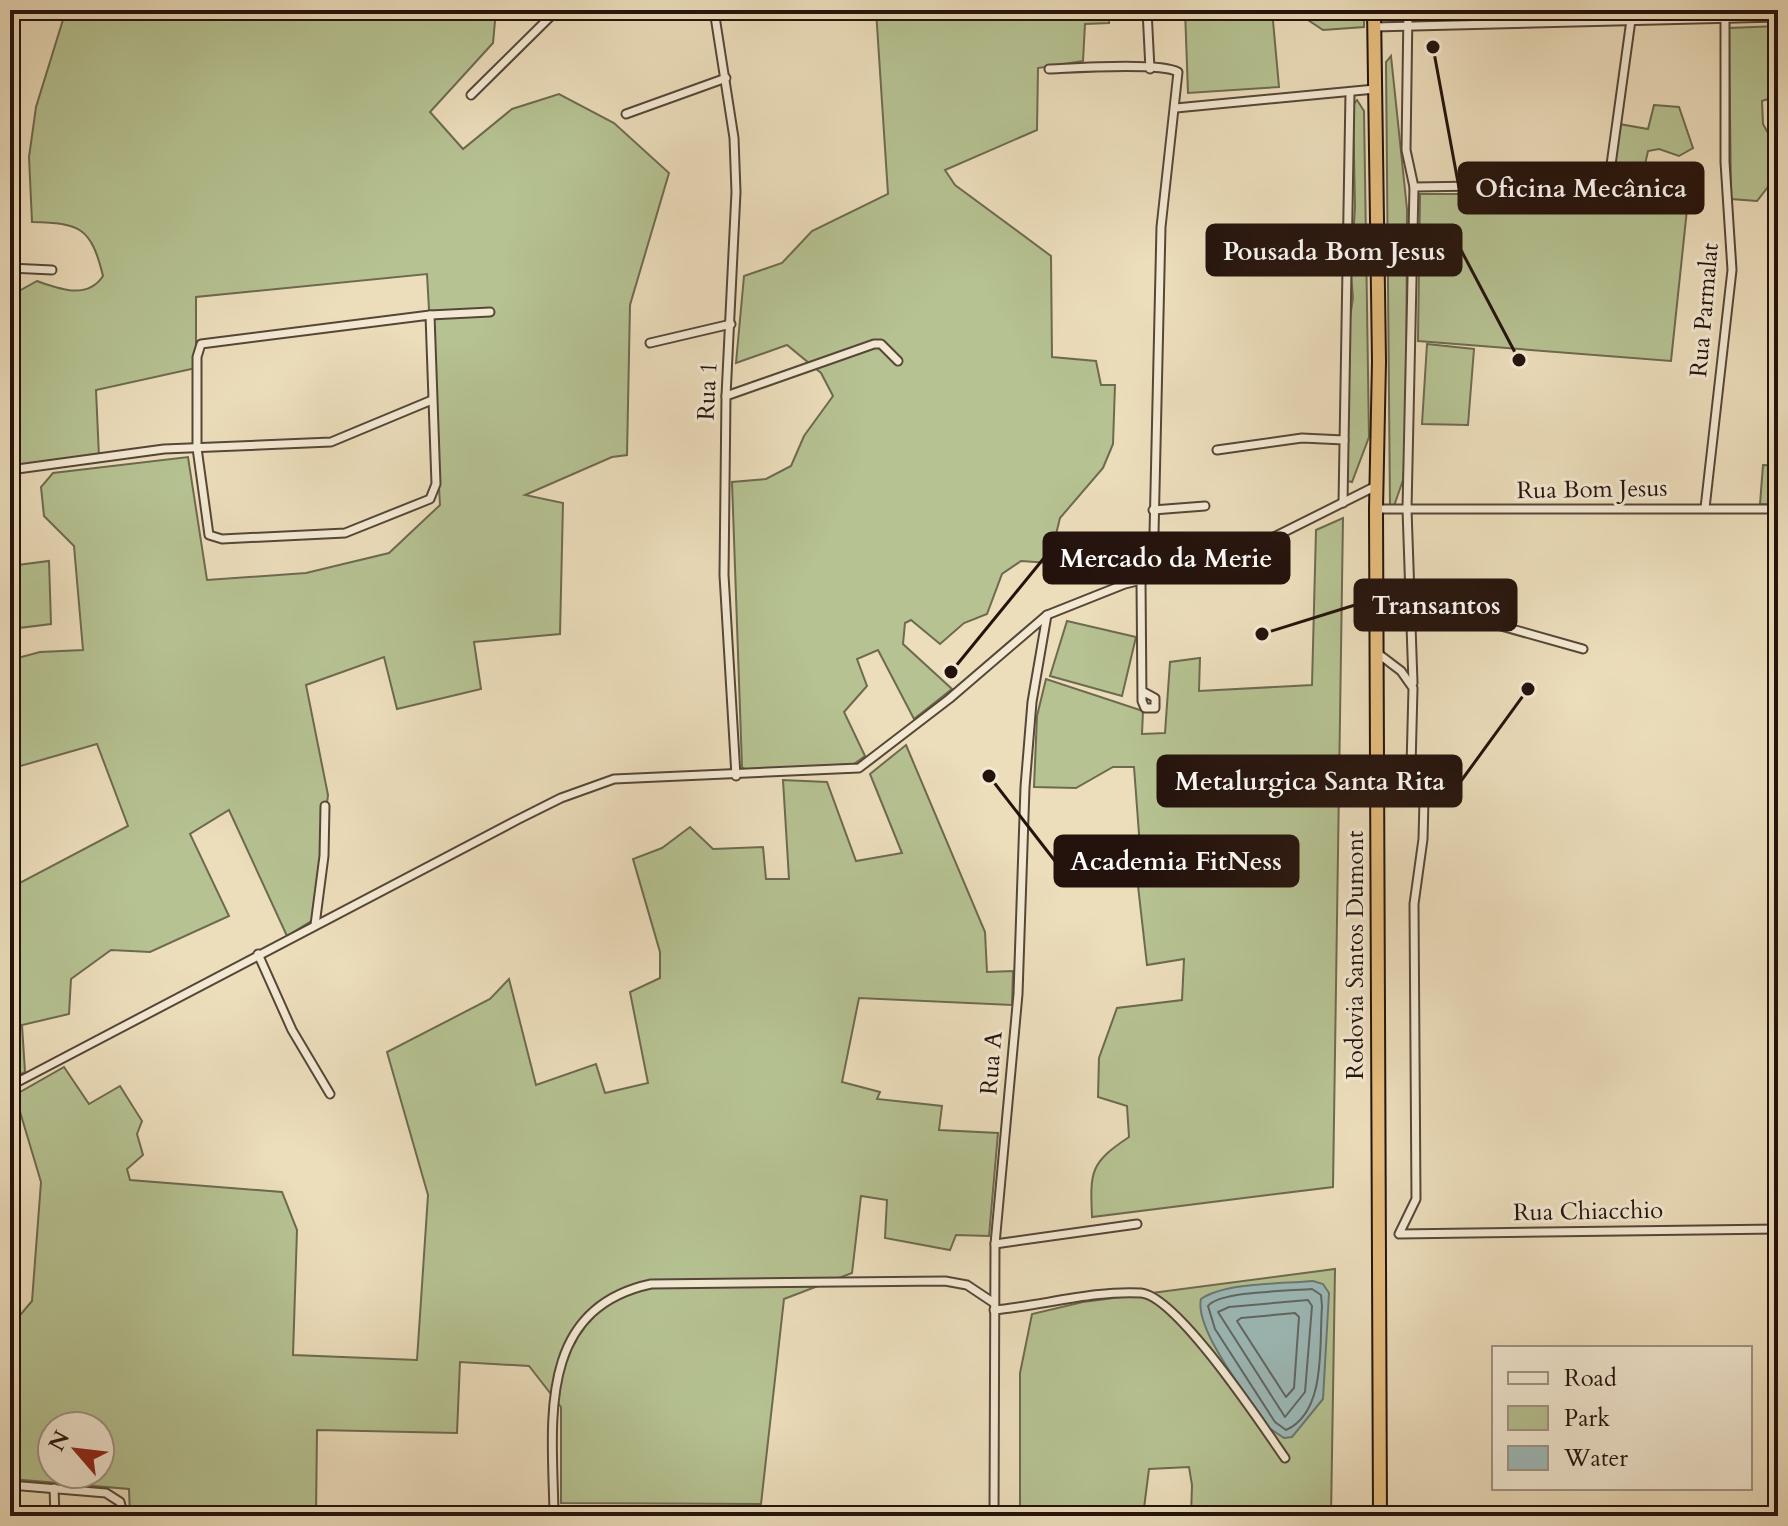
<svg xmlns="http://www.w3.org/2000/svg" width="1788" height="1526" font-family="Cardo,serif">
	<rect width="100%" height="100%" fill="#ecddbb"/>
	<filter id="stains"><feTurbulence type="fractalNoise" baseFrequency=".0025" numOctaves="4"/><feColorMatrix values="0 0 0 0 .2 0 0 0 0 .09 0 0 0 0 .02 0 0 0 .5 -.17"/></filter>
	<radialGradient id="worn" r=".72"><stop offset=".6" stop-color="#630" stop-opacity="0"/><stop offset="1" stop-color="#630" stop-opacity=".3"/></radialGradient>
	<!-- green -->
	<g fill="#b6c292" stroke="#6d6a50" stroke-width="2" fill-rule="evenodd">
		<path d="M66,10H496L493,43L430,112L463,149L512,109L559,94L614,123L669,173L630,305L627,455L612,457L525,495L563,503L560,634L474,642L481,689L397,709L384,657L306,685L328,795L313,920L287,936L229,810L190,834L229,916L150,952L111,950L71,979L69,1014L22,1025L25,1072L10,1080V888L128,826L97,744L10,769V660L40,652L83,650L74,546L44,516L41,487L53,473L188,457L207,580L306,573L389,553L440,505L427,274L196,297V368L96,390L99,457L10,470V296L37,281C60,289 87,300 103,276C91,227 80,223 32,222L29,157L36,107Z"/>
		<polygon points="876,10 1109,10 1109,23 1085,24 1083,61 1038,68 1037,130 945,170 955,185 1051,256 1052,357 1096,361 1101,385 1115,385 1113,444 1103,468 1060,518 1049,563 1021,561 1002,574 987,614 964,623 940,644 911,620 905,623 903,644 952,689 914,719 878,650 857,659 867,686 844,712 865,756 854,764 746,770 742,767 732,482 766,479 791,466 804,436 833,396 821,373 787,345 736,363 744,276 782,263 812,231 888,194"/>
		<polygon points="1185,10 1272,10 1279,87 1188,93"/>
		<polygon points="1293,10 1364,10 1364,27 1323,30"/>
		<polygon points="1778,26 1778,67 1772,78 1777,96 1762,101 1763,124 1778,151 1778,174 1757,201 1731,199 1729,28"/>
		<polygon points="1391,56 1407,209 1406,446 1403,480 1394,506 1390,507 1386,62"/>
		<polygon points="1357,100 1364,111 1369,437 1352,482 1347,481 1344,444 1347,337 1353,298 1351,274 1355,207 1353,105"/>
		<polygon points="1654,105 1679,107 1693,148 1679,156 1659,149 1648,151 1638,196 1688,200 1671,361 1418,341 1420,194 1603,194 1612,172 1619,124 1648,129"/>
		<polygon points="1427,344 1474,349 1468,425 1422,424"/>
		<polygon points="1763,465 1778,466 1778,505 1760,504"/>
		<path d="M1343,518L1333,1187L1092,1217C1090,1171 1090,1163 1129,1137L1127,1106L1098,1097L1099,1058L1117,1008L1182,1000L1184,959L1147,965L1137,877L1139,834L1134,767H1113L1076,788L1034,787L1037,716L1046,679L1143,711L1142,734L1165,733L1170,662L1200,658L1199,691L1312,685L1316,530Z"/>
		<polygon points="49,561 51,624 10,629 10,566"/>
		<polygon points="1067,621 1136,637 1122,696 1050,676"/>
		<path d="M906,745L985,932L987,972L1013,971L1012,1005L859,998L842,1082L880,1092L877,1099L942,1106L939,1130L998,1133L989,1236L956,1235L950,1250L885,1238L887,1200L861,1196L852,1273L784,1299L761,1504L561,1503V1407L529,1366L460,1362L457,1433L317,1430L316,1516H130L129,1489L11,1479L10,1327L32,1301L41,1182L15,1095L64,1067L89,1104L120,1086L142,1121L137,1134L143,1155L127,1169L130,1180L282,1192L297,1230L293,1355L417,1360L428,1195L387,1052L490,999L509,979L536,1085L596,1064L605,1093L648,1083L630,992L660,978V952L633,859L662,848L690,827L713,849L763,847L766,879H789L783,780L827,782L856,861L902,853L870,774ZM52,1426H100V1474H52Z"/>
		<polygon points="1335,1269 1331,1516 1191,1516 1192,1485 1189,1467 1149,1469 1143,1516 1020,1516 1020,1373 1032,1314 1083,1302"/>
	</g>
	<!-- water -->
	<path fill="#9cbab9" stroke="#6c7774" stroke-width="2" d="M1313,1281L1323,1284L1329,1293L1323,1399L1292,1437L1284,1438L1269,1428C1251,1401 1194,1330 1201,1299C1225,1282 1283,1284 1313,1281Z"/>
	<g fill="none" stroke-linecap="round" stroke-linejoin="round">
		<!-- shore -->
		<g stroke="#606663" stroke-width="2">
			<path d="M1312,1289L1321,1295L1322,1306C1319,1343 1327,1412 1286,1430L1275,1422L1215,1329L1208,1306C1220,1291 1290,1291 1312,1289Z"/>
			<polygon points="1308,1300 1312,1306 1305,1392 1285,1417 1218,1312 1229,1307"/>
			<polygon points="1295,1313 1299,1317 1294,1388 1286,1397 1237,1321 1241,1318"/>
		</g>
		<!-- minor casing -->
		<g stroke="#564638" stroke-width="11">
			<g id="minor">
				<polyline points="714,10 734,138 736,192 726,396 724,575 736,776"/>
				<polyline points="1147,10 1150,69"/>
				<polyline points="1408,10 1406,150 1414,187 1407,509 1413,683"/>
				<polyline points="1374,27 1778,17"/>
				<path d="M1049,69C1073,68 1161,62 1178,72L1161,227L1153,578"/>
				<polyline points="471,95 557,10"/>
				<polyline points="1176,108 1375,89"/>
				<polyline points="626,114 726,78"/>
				<polyline points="1610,172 1631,20"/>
				<polyline points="1414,187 1541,185"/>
				<polyline points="10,268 52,270"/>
				<polygon points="430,315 436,484 430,499 345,533 222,539 209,535 197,448 197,357 201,344"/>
				<polyline points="430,315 490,312"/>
				<polyline points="650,343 731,324"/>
				<polyline points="726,396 874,344 881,344 898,361"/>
				<polyline points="1217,450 1302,438 1344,440"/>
				<polyline points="10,470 164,449 331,442 432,400"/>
				<polyline points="1343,503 1350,93"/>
				<polyline points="1705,508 1732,270 1725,162 1725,18"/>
				<polyline points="1376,509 1778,509"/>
				<polyline points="1153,510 1205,506"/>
				<polyline points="1141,581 1142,701 1145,708 1155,708 1155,698 1142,691"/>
				<polyline points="1409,600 1583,649"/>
				<polyline points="1376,652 1401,671 1413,688 1411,767 1424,800 1423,839 1414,904 1416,1199 1399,1234 1778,1229"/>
				<polyline points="315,925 324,856 325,806"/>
				<polyline points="258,954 292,1030 330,1094"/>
				<polyline points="10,1086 519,819 561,798 614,779 859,768 949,699 1047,615 1125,584 1234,557 1376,486"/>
				<polyline points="995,1244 1137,1224"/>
				<path d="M994,1310C1040,1306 1095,1290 1141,1293C1177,1296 1262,1425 1285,1458"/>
				<polyline points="10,1485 106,1493 120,1502 124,1516"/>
				<polyline points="54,1488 55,1516"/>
				<path d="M554,1516C553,1427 534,1309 651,1284L945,1281L967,1285L994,1303"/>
				<polyline points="994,1516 995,1244 1018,994 1025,787 1032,702 1047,615"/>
			</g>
		</g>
		<!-- trunk casing -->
		<g stroke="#24130d" stroke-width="16">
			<polyline id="trunk" points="1374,10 1379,361 1376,509 1380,1516"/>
		</g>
		<!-- minor -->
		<use href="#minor" stroke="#f3e9d3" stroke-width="7"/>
		<!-- trunk -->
		<use href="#trunk" stroke="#e6be7e" stroke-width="12"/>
	</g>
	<g text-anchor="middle" stroke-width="6" stroke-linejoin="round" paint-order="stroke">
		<!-- street labels -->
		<g font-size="24" fill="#24130d" stroke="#f3e9d3">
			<text transform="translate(1704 310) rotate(-85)" y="8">Rua Parmalat</text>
			<text transform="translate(707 391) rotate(-87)" y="8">Rua 1</text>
			<text transform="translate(1592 489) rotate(-1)" y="8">Rua Bom Jesus</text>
			<text transform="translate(1355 955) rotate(-90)" y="8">Rodovia Santos Dumont</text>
			<text transform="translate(991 1063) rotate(-85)" y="8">Rua A</text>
			<text transform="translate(1588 1211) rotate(-1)" y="8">Rua Chiacchio</text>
		</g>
	</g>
	<!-- callouts -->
	<path fill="none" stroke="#24130d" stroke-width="3" d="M1433 47L1459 188M1519 360L1461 250M951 672L1044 558M1262 634L1355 605M1528 689L1461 781M989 776L1055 861"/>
	<g fill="#24130d" stroke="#f3e9d3" stroke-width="3">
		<circle cx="1433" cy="47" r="8"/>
		<circle cx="1519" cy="360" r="8"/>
		<circle cx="951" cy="672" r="8"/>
		<circle cx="1262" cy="634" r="8"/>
		<circle cx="1528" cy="689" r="8"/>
		<circle cx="989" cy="776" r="8"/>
	</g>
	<g fill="#24130d" stroke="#24130d" stroke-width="3">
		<rect x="1459" y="163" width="244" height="50" rx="8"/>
		<rect x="1207" y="225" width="254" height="50" rx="8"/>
		<rect x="1044" y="533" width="245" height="50" rx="8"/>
		<rect x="1355" y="580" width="161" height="50" rx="8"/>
		<rect x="1158" y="756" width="303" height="50" rx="8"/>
		<rect x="1055" y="836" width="243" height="50" rx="8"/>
	</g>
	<g font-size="26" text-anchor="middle" font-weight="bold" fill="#fff">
		<text x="1581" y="197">Oficina Mecânica</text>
		<text x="1334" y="260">Pousada Bom Jesus</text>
		<text x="1166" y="567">Mercado da Merie</text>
		<text x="1436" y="614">Transantos</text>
		<text x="1310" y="790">Metalurgica Santa Rita</text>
		<text x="1176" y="870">Academia FitNess</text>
	</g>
	<!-- margin -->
	<rect width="1788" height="1526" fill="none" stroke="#ecddbb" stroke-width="40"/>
	<rect x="12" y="12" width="1764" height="1502" fill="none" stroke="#24130d" stroke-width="4"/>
	<rect x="20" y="20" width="1748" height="1486" fill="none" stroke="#24130d" stroke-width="2"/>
	<!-- legend -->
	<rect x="1492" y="1346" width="260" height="144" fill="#f3e9d3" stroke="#a09384" stroke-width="2"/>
	<rect x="1508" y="1372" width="40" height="12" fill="#f3e9d3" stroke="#a09384" stroke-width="2"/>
	<text x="1564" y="1386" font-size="24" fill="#24130d">Road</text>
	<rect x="1508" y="1406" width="40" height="24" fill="#b6c292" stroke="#a09384" stroke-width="2"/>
	<text x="1564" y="1426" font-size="24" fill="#24130d">Park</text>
	<rect x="1508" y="1446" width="40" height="24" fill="#9cbab9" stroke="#a09384" stroke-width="2"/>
	<text x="1564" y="1466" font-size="24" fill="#24130d">Water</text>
	<!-- north arrow -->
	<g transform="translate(76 1450) rotate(298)"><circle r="38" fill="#f3e9d3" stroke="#a09384" stroke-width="2"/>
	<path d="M0-6L14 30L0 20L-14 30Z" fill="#8f2418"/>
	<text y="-12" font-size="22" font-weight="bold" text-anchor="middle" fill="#24130d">N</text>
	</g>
	<rect width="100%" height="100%" filter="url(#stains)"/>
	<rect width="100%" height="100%" fill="url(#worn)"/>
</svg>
